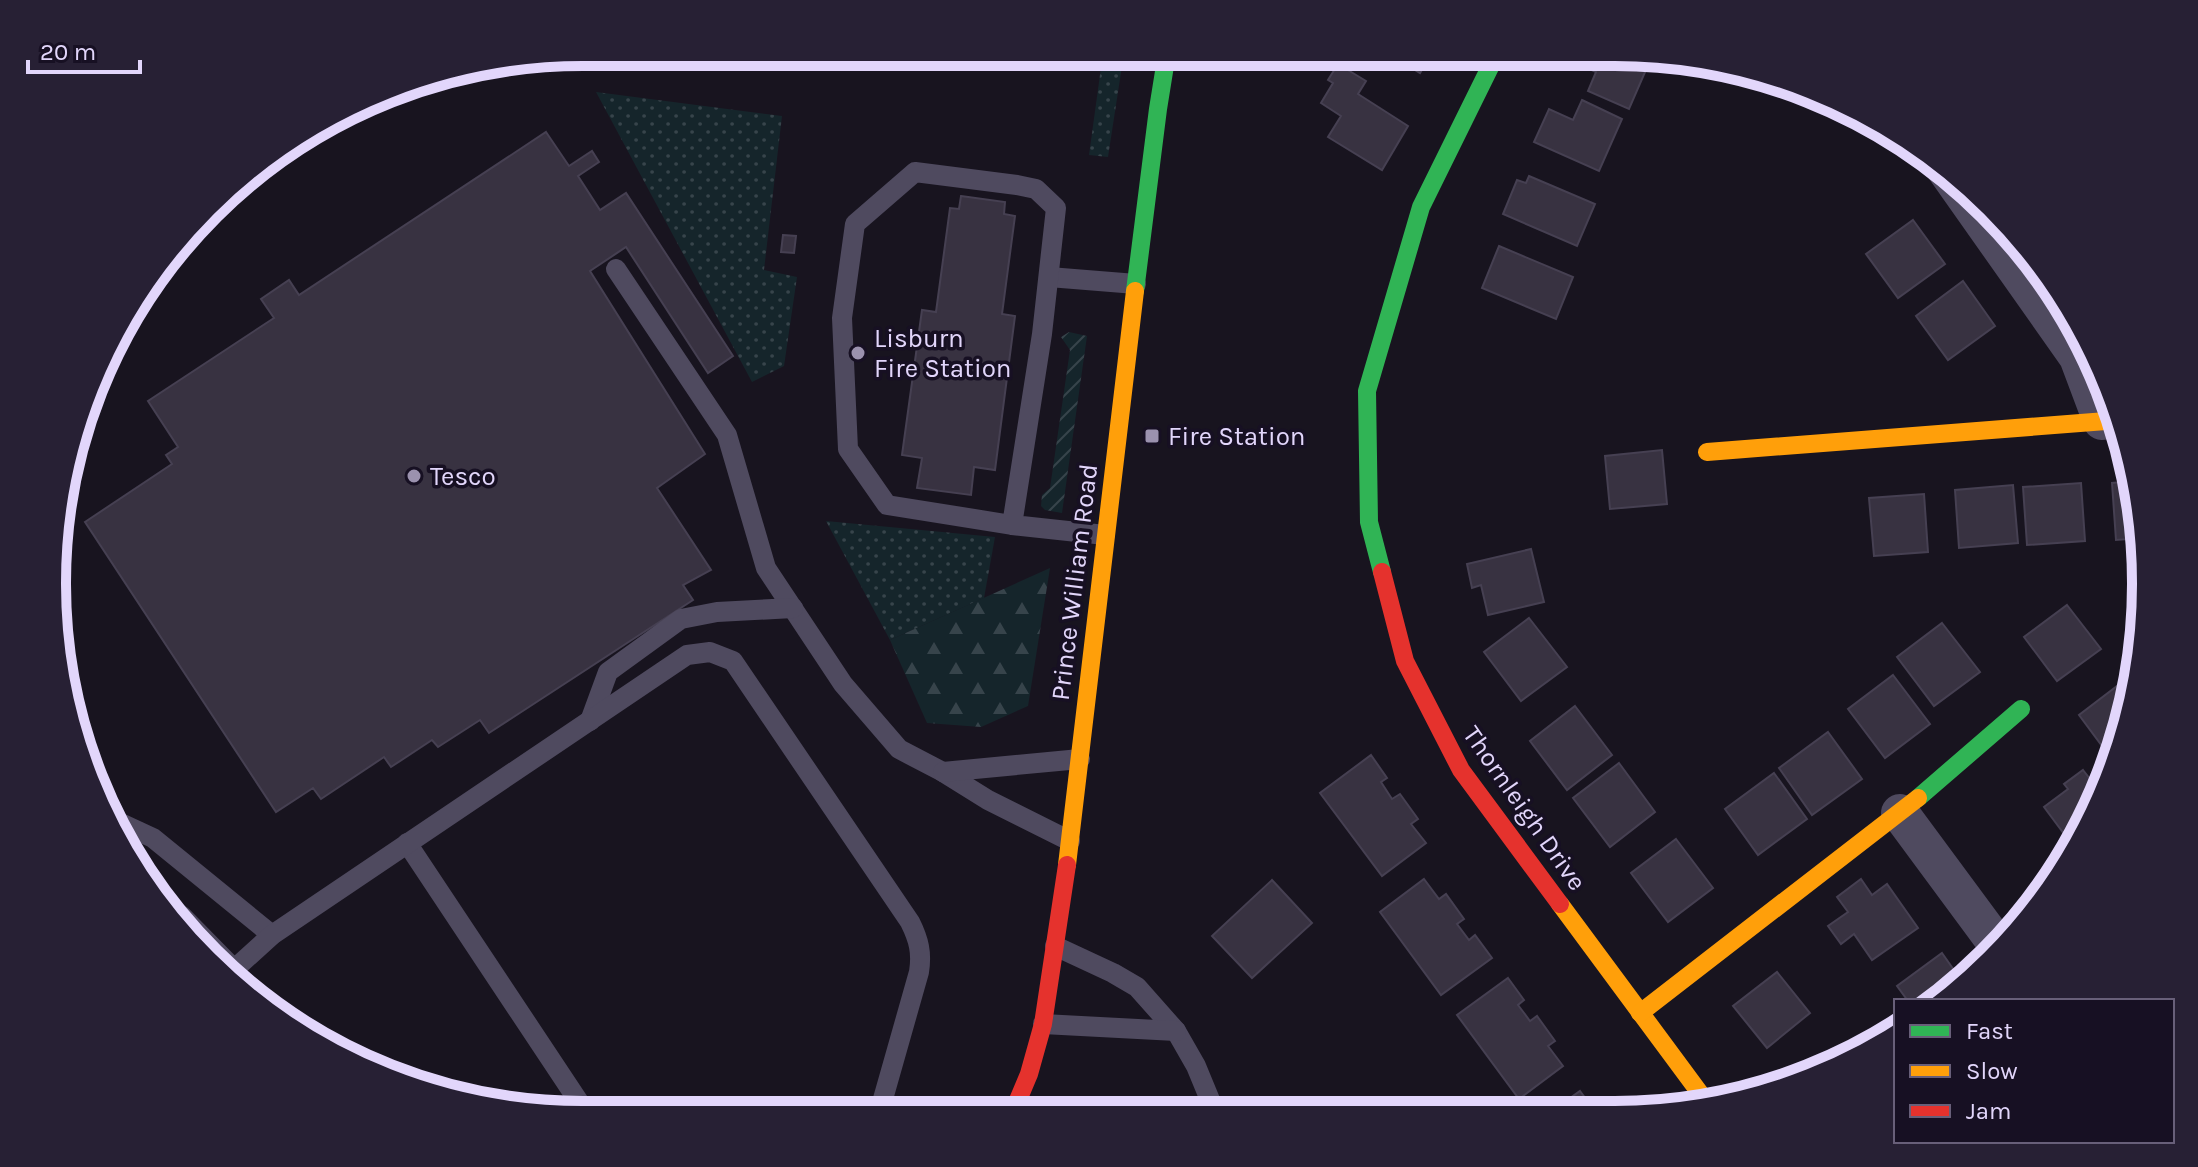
<svg xmlns="http://www.w3.org/2000/svg" width="2198" height="1167" font-family="Karla,sans-serif">
	<defs>
		<pattern id="grass-dots" width="8" height="8" patternUnits="userSpaceOnUse" patternTransform="scale(2)"><rect width="8" height="8" fill="#15252b"/><path d="M2 2h.1M6 6h.1" fill="none" stroke="#37444b" stroke-width="1.8" stroke-linecap="round"/></pattern>
		<pattern id="forest-firs" width="22" height="20" patternUnits="userSpaceOnUse" patternTransform="scale(2)"><rect width="22" height="20" fill="#15252b"/><path d="M5 1l3.5 6h-7zM16 11l3.5 6h-7z" fill="#37444b"/></pattern>
		<pattern id="garden-furrows" width="10" height="10" patternUnits="userSpaceOnUse" patternTransform="scale(2)"><rect width="10" height="10" fill="#15252b"/><path d="M-1 1l2-2M0 10L10 0M9 11l2-2" fill="none" stroke="#37444b"/></pattern>
	</defs>
	<rect width="100%" height="100%" fill="#18141f"/>
	<!-- grass -->
	<g fill="url(#grass-dots)">
		<polygon points="1103,53 1124,53 1108,157 1089,155"/>
		<polygon points="596,92 782,116 764,270 797,277 784,366 752,382"/>
		<polygon points="826,521 995,537 984,598 890,640"/>
	</g>
	<!-- forest -->
	<polygon fill="url(#forest-firs)" points="1050,568 1028,706 981,727 927,723 890,640"/>
	<!-- garden -->
	<polygon fill="url(#garden-furrows)" points="1069,332 1087,336 1062,513 1045,510 1041,506 1042,495 1050,488 1070,350 1061,337"/>
	<!-- building -->
	<g fill="#383241" stroke="#464052" stroke-width="2">
		<polygon points="1388,53 1432,53 1420,73"/>
		<polygon points="1576,53 1644,53 1652,56 1629,109 1588,91 1596,72 1572,61"/>
		<polygon points="1338,64 1366,81 1358,94 1408,126 1382,170 1328,137 1341,116 1321,103 1333,83 1328,80"/>
		<polygon points="1582,100 1622,119 1599,171 1534,142 1549,109 1573,120"/>
		<polygon points="546,132 569,166 592,151 599,162 578,176 600,210 626,193 733,356 708,373 626,247 590,271 705,454 657,488 711,570 683,585 693,600 489,733 480,720 438,747 432,740 391,767 384,757 321,799 313,788 276,812 85,522 172,464 166,455 178,447 148,401 274,318 261,299 289,280 299,295"/>
		<polygon points="1529,176 1595,204 1577,246 1503,214 1517,180 1526,183"/>
		<polygon points="961,196 1005,202 1004,214 1015,216 1002,314 1015,316 995,470 974,467 971,495 917,488 922,458 902,455 922,310 936,312 950,208 959,209"/>
		<polygon points="1913,220 1945,264 1898,298 1866,254"/>
		<polygon points="783,235 796,236 794,253 781,252"/>
		<polygon points="1499,246 1573,277 1556,319 1482,288"/>
		<polygon points="1963,281 1995,326 1948,360 1916,316"/>
		<polygon points="1662,450 1667,504 1610,509 1605,456"/>
		<polygon points="2134,481 2142,515 2142,538 2116,540 2112,483"/>
		<polygon points="2081,483 2085,541 2027,545 2023,487"/>
		<polygon points="2013,485 2018,543 1959,548 1955,490"/>
		<polygon points="1924,494 1928,552 1874,556 1869,498"/>
		<polygon points="1531,549 1544,602 1488,615 1481,585 1472,588 1467,564"/>
		<polygon points="2067,605 2101,649 2057,681 2024,637"/>
		<polygon points="1529,618 1567,667 1521,701 1484,652"/>
		<polygon points="1942,623 1980,672 1934,706 1897,657"/>
		<polygon points="1893,675 1930,724 1885,758 1848,709"/>
		<polygon points="2125,680 2133,690 2128,722 2118,747 2108,754 2079,715"/>
		<polygon points="1575,706 1612,755 1567,790 1530,741"/>
		<polygon points="1828,732 1862,779 1812,815 1779,768"/>
		<polygon points="1371,755 1387,778 1381,782 1392,799 1400,794 1418,819 1411,824 1426,843 1382,876 1320,793"/>
		<polygon points="1619,763 1655,812 1610,847 1573,798"/>
		<polygon points="2083,770 2101,793 2091,819 2073,846 2044,807 2068,789 2064,784"/>
		<polygon points="1774,773 1807,819 1758,855 1725,809"/>
		<polygon points="1676,839 1713,888 1668,922 1631,873"/>
		<polygon points="1424,879 1439,899 1446,894 1464,919 1457,924 1469,940 1475,935 1492,958 1441,995 1380,912"/>
		<polygon points="1861,879 1872,895 1887,884 1918,928 1872,960 1854,934 1841,944 1828,926 1848,912 1837,897"/>
		<polygon points="1272,880 1312,923 1252,978 1212,936"/>
		<polygon points="1942,953 1961,980 1938,1001 1908,1001 1897,986"/>
		<polygon points="1777,972 1810,1013 1767,1048 1733,1006"/>
		<polygon points="1508,978 1524,1000 1518,1005 1530,1021 1537,1016 1555,1041 1548,1046 1563,1066 1519,1099 1457,1015"/>
		<polygon points="1832,1049 1841,1062 1817,1075 1788,1083 1787,1081"/>
		<polygon points="1580,1091 1595,1111 1601,1105 1605,1111 1552,1111"/>
	</g>
	<g fill="none" stroke-linecap="round" stroke-linejoin="round">
		<!-- lane -->
		<g stroke="#4f4a5f" stroke-width="20">
			<polyline points="616,269 727,435 766,568 843,684 899,749 943,772 988,800 1070,841"/>
			<polyline points="1049,277 1136,284"/>
			<polyline points="1012,525 1042,334 1056,208 1036,189 1017,185 915,172 855,224 842,318 848,449 887,505 1012,525 1105,535"/>
			<polyline points="590,721 608,672 681,619 717,612 793,608"/>
			<polyline points="943,772 1080,759"/>
			<polyline points="112,819 153,838 272,935"/>
			<polyline points="407,843 587,1114"/>
			<polyline points="166,906 182,916 234,969"/>
			<polyline points="1055,946 1113,973 1137,987 1176,1031 1196,1066 1215,1112"/>
			<path d="M228,975L272,935L687,655L710,652L733,661L910,922C919,940 922,953 919,972L879,1113"/>
			<polyline points="1043,1024 1176,1031"/>
		</g>
		<!-- street -->
		<g stroke="#4f4a5f" stroke-width="38">
			<polyline points="1944,167 2078,357 2102,421"/>
			<polyline points="1900,813 1999,947"/>
		</g>
		<!-- fast -->
		<g stroke="#30b455" stroke-width="18">
			<polyline points="1135,291 1158,109 1167,53"/>
			<polyline points="1382,572 1369,522 1367,391 1421,207 1497,53"/>
			<polyline points="1918,798 2021,709"/>
		</g>
		<!-- slow -->
		<g stroke="#ff9f0a" stroke-width="18">
			<polyline points="1707,452 2119,420"/>
			<polyline points="1067,865 1135,291"/>
			<polyline points="1560,904 1708,1104"/>
			<polyline points="1640,1013 1918,798"/>
		</g>
		<!-- jam -->
		<g stroke="#e5322d" stroke-width="18">
			<polyline points="1382,572 1405,661 1461,770 1560,904"/>
			<polyline points="1013,1112 1029,1074 1043,1024 1067,865"/>
		</g>
	</g>
	<!-- markers -->
	<g fill="#9b92ae" stroke="#171023" stroke-width="3">
		<circle cx="858" cy="353" r="8"/>
		<rect x="1144" y="428" width="16" height="16" rx="4"/>
		<circle cx="414" cy="476" r="8"/>
	</g>
	<g text-anchor="middle" stroke-width="7" stroke-linejoin="round" paint-order="stroke">
		<!-- poi labels -->
		<g font-size="26" fill="#e2d6fb" stroke="#171023" text-anchor="start">
			<text x="874" y="347">Lisburn<tspan x="874" dy="30">Fire Station</tspan></text>
			<text x="1168" y="445">Fire Station</text>
			<text x="430" y="485">Tesco</text>
		</g>
		<!-- street labels -->
		<g font-size="26" fill="#e2d6fb" stroke="#171023">
			<text transform="translate(1074 582) rotate(-83)" y="9">Prince William Road</text>
			<text transform="translate(1525 808) rotate(55)" y="9">Thornleigh Drive</text>
		</g>
	</g>
	<!-- crop -->
	<path d="M0 0H2198V1167H0ZM583 66H1615A517 517 0 0 1 2132 583V584A517 517 0 0 1 1615 1101H583A517 517 0 0 1 66 584V583A517 517 0 0 1 583 66Z" fill="#272034" fill-rule="evenodd"/>
	<path fill="none" stroke="#e2d6fb" stroke-width="10" d="M583 66H1615A517 517 0 0 1 2132 583V584A517 517 0 0 1 1615 1101H583A517 517 0 0 1 66 584V583A517 517 0 0 1 583 66Z"/>
	<!-- legend -->
	<rect x="1894" y="999" width="280" height="144" fill="#171023" stroke="#685f79" stroke-width="2"/>
	<rect x="1910" y="1025" width="40" height="12" fill="#30b455" stroke="#685f79" stroke-width="2"/>
	<text x="1966" y="1039" font-size="24" fill="#e2d6fb">Fast</text>
	<rect x="1910" y="1065" width="40" height="12" fill="#ff9f0a" stroke="#685f79" stroke-width="2"/>
	<text x="1966" y="1079" font-size="24" fill="#e2d6fb">Slow</text>
	<rect x="1910" y="1105" width="40" height="12" fill="#e5322d" stroke="#685f79" stroke-width="2"/>
	<text x="1966" y="1119" font-size="24" fill="#e2d6fb">Jam</text>
	<!-- scale -->
	<path d="M28 60v12h112v-12" fill="none" stroke="#e2d6fb" stroke-width="4"/>
	<text x="40" y="60" font-size="24" fill="#e2d6fb" stroke="#171023" stroke-width="6" paint-order="stroke">20 m</text>
</svg>
